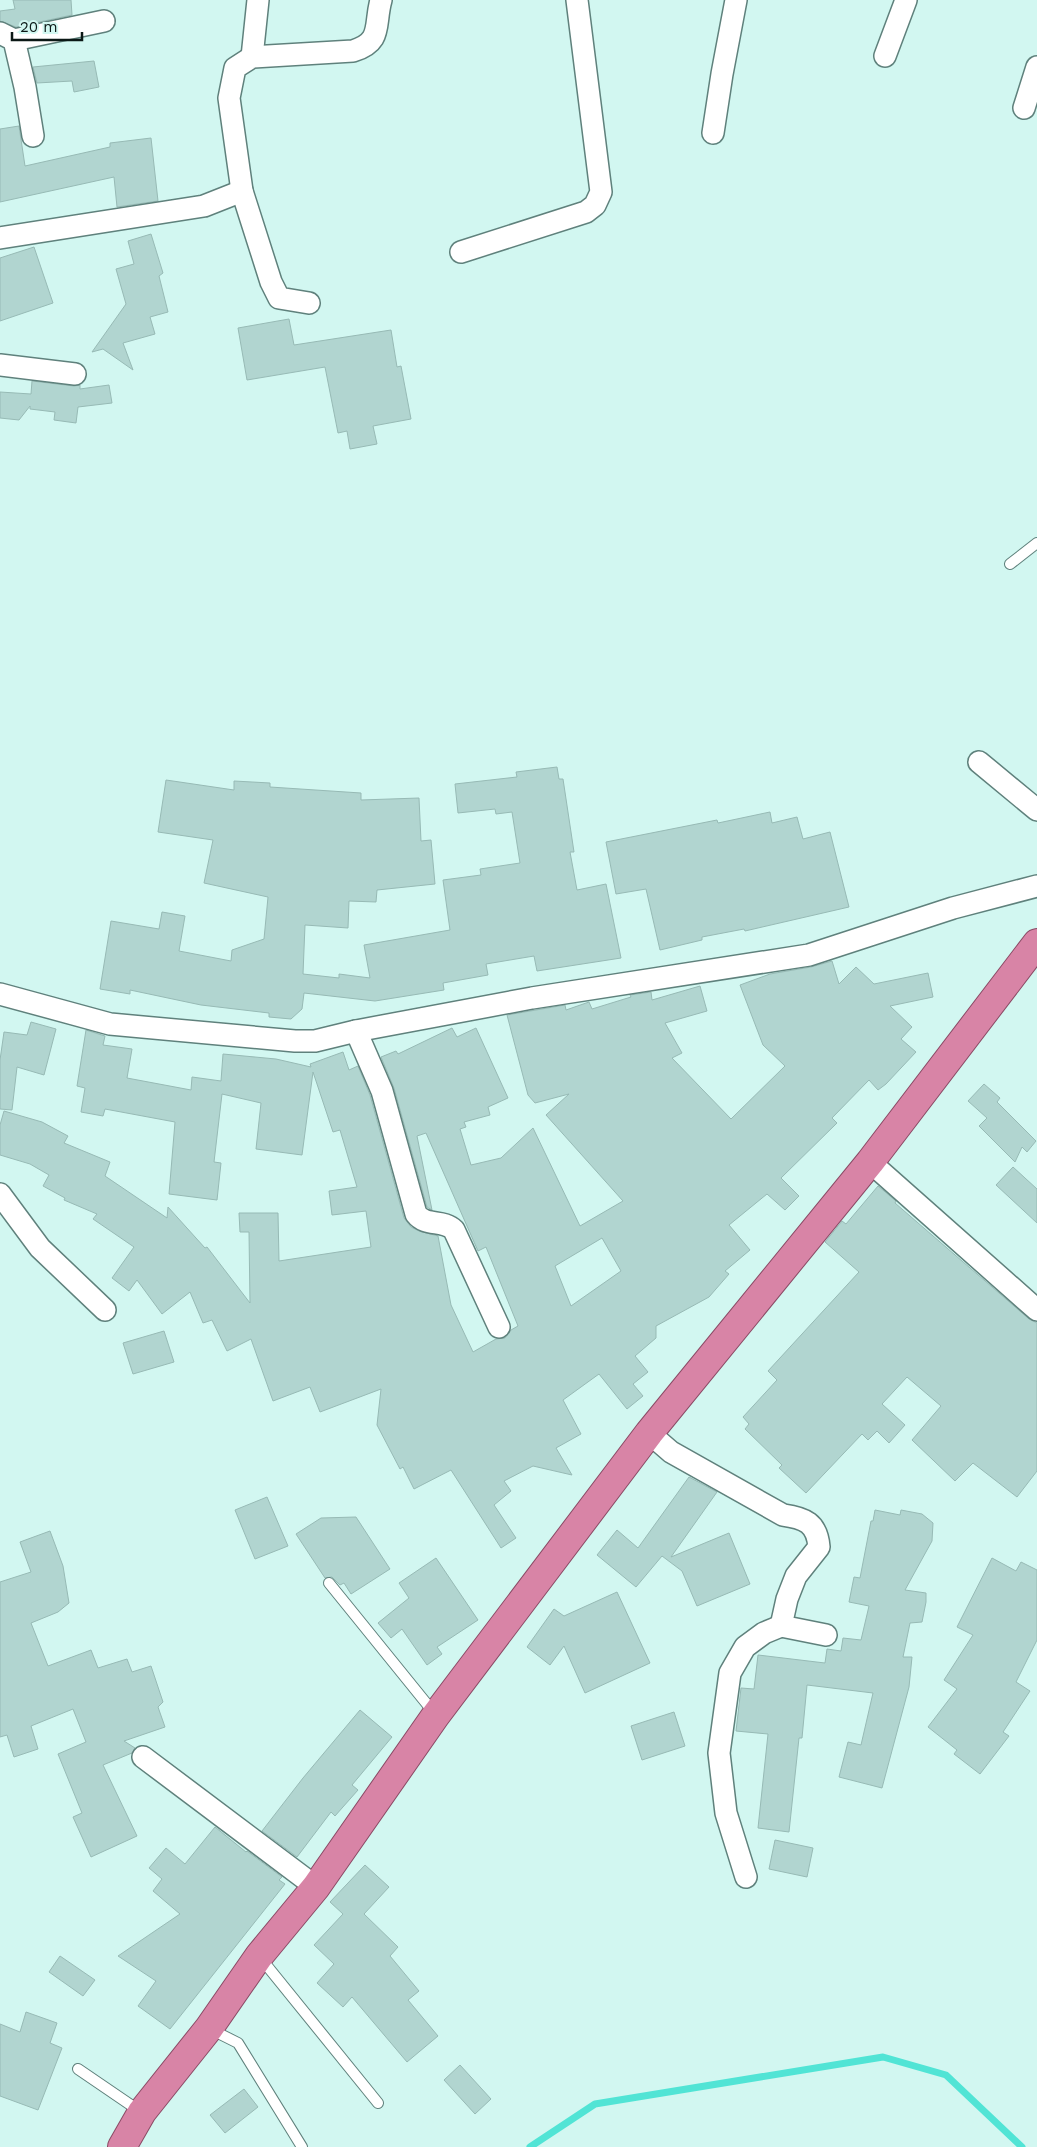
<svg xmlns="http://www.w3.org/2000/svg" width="1037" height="2147" font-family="'Work Sans',sans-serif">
	<rect width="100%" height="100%" fill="#d2f7f1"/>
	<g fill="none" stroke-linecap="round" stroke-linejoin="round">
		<!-- stream -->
		<polyline stroke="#51e4d5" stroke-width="7" points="530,2147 595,2104 883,2057 946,2075 1022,2147"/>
	</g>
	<!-- building -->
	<g fill="#b1d5d0" stroke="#97bab5" fill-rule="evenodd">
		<polygon points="13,0 71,0 72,15 16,27 0,21 0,11 15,9"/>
		<polygon points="94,61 99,87 74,92 72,81 37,83 33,67"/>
		<polygon points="19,126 25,166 110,147 110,143 151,138 158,201 117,207 114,177 0,202 0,129"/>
		<polygon points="151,234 163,273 159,276 168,312 150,317 155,334 123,343 133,370 103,349 92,352 126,304 116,269 134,264 128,241"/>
		<polygon points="34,247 53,303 0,321 0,258"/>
		<polygon points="289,319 294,345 391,330 397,367 401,366 411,419 373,426 377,444 350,449 347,431 338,433 325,367 247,380 238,328"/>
		<polygon points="32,381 74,386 80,385 80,389 109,385 112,403 78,407 76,423 54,420 55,412 30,409 30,406 19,420 0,418 0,392 31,394"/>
		<polygon points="557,767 559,779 563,779 574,852 570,852 577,890 606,884 621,958 537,971 534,956 486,964 488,975 443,983 444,990 375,1001 304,993 302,1009 291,1019 269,1017 269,1013 201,1005 130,990 130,994 100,989 111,921 159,929 162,912 185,916 179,951 231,961 232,950 264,939 268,897 204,883 213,840 158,832 166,780 234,790 234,781 270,783 270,787 361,793 361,800 419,798 421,841 431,840 435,884 377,890 376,902 349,901 348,928 305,925 303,974 339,978 339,974 370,978 364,945 450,930 443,880 481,875 480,869 520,863 512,812 496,814 495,809 458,813 455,784 517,777 516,772"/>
		<polygon points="770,812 772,823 797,817 803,839 830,832 849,907 745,931 744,929 702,937 702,940 660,950 646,889 616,894 606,842 717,820 718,823"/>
		<path d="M832,961L839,984L856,967L874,984L928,973L933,997L890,1006L912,1027L901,1039L916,1052L886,1084L878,1090L869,1080L832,1118L837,1123L781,1178L799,1196L785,1210L767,1194L729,1225L750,1250L725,1271L729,1274L709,1297L656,1326V1338L635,1356L648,1372L633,1384L643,1396L627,1409L599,1374L563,1400L581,1434L556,1448L572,1475L533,1466L504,1481L511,1491L494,1505L516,1538L501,1548L451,1470L414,1489L403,1467L400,1469L377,1425L381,1389L320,1412L310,1387L273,1401L251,1339L227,1351L212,1320L203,1323L190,1292L162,1314L137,1280L129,1291L112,1278L134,1247L93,1219L97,1214L64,1200L65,1198L43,1186L49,1175L30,1164L0,1155V1125L4,1111L42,1122L68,1136L64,1143L110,1162L105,1176L167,1218L168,1207L205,1248L207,1247L250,1303L249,1232H240L239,1213H278L279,1261L371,1247L366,1211L332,1215L329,1191L357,1187L340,1130L333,1132L313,1072L302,1155L256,1149L261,1103L222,1094L214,1162L221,1163L217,1200L169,1194L175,1122L105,1109L103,1116L81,1112L85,1088L77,1086L86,1030L105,1036L103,1045L132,1049L127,1078L191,1090L192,1077L221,1081L223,1054L276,1059L311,1067L310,1064L343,1052L349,1070L358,1066L370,1095L404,1218L411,1227L419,1231L438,1236L451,1305L473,1352L496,1339L505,1338L511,1330L518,1326L486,1247L478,1251L426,1133L417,1136L432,1210L427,1207L394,1088L381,1057L396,1051L398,1054L452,1028L457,1037L476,1028L508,1098L488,1107L490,1115L464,1122L466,1127L460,1129L471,1165L501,1158L533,1128L580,1226L623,1201L546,1115L569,1094L535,1103L528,1095L507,1015L565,1005L566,1010L589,1002L592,1009L631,997L630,995L651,992L652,1000L700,986L707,1011L665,1023L682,1053L672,1058L731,1119L785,1066L763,1045L740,985L770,974L811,967ZM602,1238L621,1271L571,1306L555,1266Z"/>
		<polygon points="31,1022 56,1029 44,1075 17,1067 12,1110 0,1109 0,1060 4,1032 27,1035"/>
		<polygon points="984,1084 1000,1098 997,1102 1036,1141 1027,1152 1022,1147 1015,1162 979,1126 987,1118 968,1101"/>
		<polygon points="1013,1167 1037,1189 1037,1223 996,1185"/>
		<polygon points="878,1186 896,1201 895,1203 1029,1319 1037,1323 1037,1471 1017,1497 973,1463 955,1481 912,1440 941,1406 907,1377 882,1404 905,1425 889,1443 877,1431 868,1440 862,1434 806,1493 779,1468 782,1465 745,1429 749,1424 743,1417 777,1380 768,1371 859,1272 825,1242 842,1221 846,1224"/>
		<polygon points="164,1331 174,1362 133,1374 123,1343"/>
		<polygon points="689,1477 717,1492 671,1557 729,1533 750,1584 697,1606 682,1571 662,1556 636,1587 597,1555 617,1530 638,1548"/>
		<polygon points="267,1497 288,1546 255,1559 235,1510"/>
		<polygon points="875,1510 900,1515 901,1510 922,1514 933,1523 932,1541 905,1590 926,1593 926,1602 922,1622 910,1623 903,1657 912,1657 909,1687 882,1788 839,1777 848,1742 861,1745 873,1693 807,1685 802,1738 799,1738 789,1832 758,1828 768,1734 736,1731 741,1688 754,1689 758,1655 825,1663 827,1649 841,1651 843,1638 861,1640 869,1606 849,1602 854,1577 860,1578 871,1521 873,1521"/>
		<polygon points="356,1517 390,1569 351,1594 344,1583 340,1585 332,1577 325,1578 296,1534 321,1518"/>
		<polygon points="50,1531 63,1566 69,1603 58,1612 31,1623 48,1666 91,1650 98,1668 127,1659 132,1672 151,1666 163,1702 158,1707 165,1727 124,1741 135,1748 132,1753 103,1765 137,1836 91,1857 73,1817 82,1813 58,1754 86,1742 73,1709 31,1726 38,1749 14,1757 7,1735 0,1737 0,1582 31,1572 20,1542"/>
		<polygon points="436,1558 478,1620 437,1647 442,1654 427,1665 402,1629 391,1638 378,1623 409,1598 399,1583"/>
		<polygon points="992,1558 1016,1571 1021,1562 1037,1570 1037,1640 1016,1682 1030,1691 1003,1732 1009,1736 980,1774 954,1754 957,1750 928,1727 957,1689 944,1680 973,1635 957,1627"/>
		<polygon points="617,1592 650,1663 585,1693 564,1646 550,1665 527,1647 554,1609 564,1616"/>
		<polygon points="360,1710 392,1737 352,1785 358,1790 335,1816 331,1812 297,1857 262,1831 303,1778"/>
		<polygon points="674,1712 685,1746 642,1760 631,1726"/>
		<polygon points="215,1827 246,1852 247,1851 282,1877 279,1880 285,1884 170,2029 138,2006 156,1981 118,1956 180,1914 153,1891 162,1879 149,1868 166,1848 185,1864"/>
		<polygon points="775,1840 813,1848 807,1877 769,1869"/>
		<polygon points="365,1865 389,1887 364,1914 398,1947 390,1956 419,1991 408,2000 438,2036 407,2062 352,1997 343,2007 317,1983 334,1964 314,1945 343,1914 330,1902"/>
		<polygon points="60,1956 95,1980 83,1996 49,1972"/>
		<polygon points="26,2012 57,2023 50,2043 62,2048 38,2110 0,2096 0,2024 20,2032"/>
		<polygon points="460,2065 491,2099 475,2114 444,2080"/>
		<polygon points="244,2089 258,2107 225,2133 210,2115"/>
	</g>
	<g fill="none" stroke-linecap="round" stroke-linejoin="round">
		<!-- service casing -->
		<g stroke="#5f817c" stroke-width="12">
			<g id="service">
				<polyline points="1010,564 1037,543"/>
				<polyline points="329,1583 435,1714"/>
				<polyline points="259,1956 378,2103"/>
				<polyline points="210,2029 238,2043 302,2147"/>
				<polyline points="78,2069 141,2112"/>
			</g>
		</g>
		<!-- minor casing -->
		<g stroke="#5f817c" stroke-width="24">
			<g id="minor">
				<polyline points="0,33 14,40 25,87 33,136"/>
				<polyline points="14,40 104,21"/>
				<polyline points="885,56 906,0"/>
				<polyline points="252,57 258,0"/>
				<polyline points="1024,108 1037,67"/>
				<polyline points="713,133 722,74 736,0"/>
				<polyline points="0,238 204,206 242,191"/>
				<polyline points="461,252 586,212 595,205 601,192 577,0"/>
				<path d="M309,303L279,298L271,282L242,191L229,98L235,68L252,57L353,51C383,42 374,25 381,0"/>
				<polyline points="0,365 75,374"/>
				<polyline points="979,762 1037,810"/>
				<polyline points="0,994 110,1024 295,1041 315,1041 356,1031 532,998 809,955 953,908 1037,886"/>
				<path d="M356,1031L382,1091L416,1214C426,1227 443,1219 454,1230L499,1327"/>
				<polyline points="870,1162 1037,1310"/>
				<polyline points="0,1194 40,1248 105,1310"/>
				<path d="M649,1433L671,1452L783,1515C805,1518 817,1523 819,1547L796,1576L787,1599L781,1626L826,1635"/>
				<polyline points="143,1757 316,1887"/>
				<polyline points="746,1877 726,1813 719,1753 730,1673 745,1647 764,1633 781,1626"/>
			</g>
		</g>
		<!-- trunk casing -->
		<g stroke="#8a4a65" stroke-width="30">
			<polyline id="trunk" points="122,2147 142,2112 209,2028 259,1956 316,1887 436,1715 649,1433 870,1162 1037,943"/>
		</g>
		<!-- service -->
		<use href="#service" stroke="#fff" stroke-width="10"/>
		<!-- minor -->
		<use href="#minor" stroke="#fff" stroke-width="21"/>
		<!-- trunk -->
		<use href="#trunk" stroke="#d884a6" stroke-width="28"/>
	</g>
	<!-- scale -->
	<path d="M12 32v8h70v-8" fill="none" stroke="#0b1816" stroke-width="2.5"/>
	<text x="20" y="32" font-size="15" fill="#0b1816" stroke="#d2f7f1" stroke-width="4" paint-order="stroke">20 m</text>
</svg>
